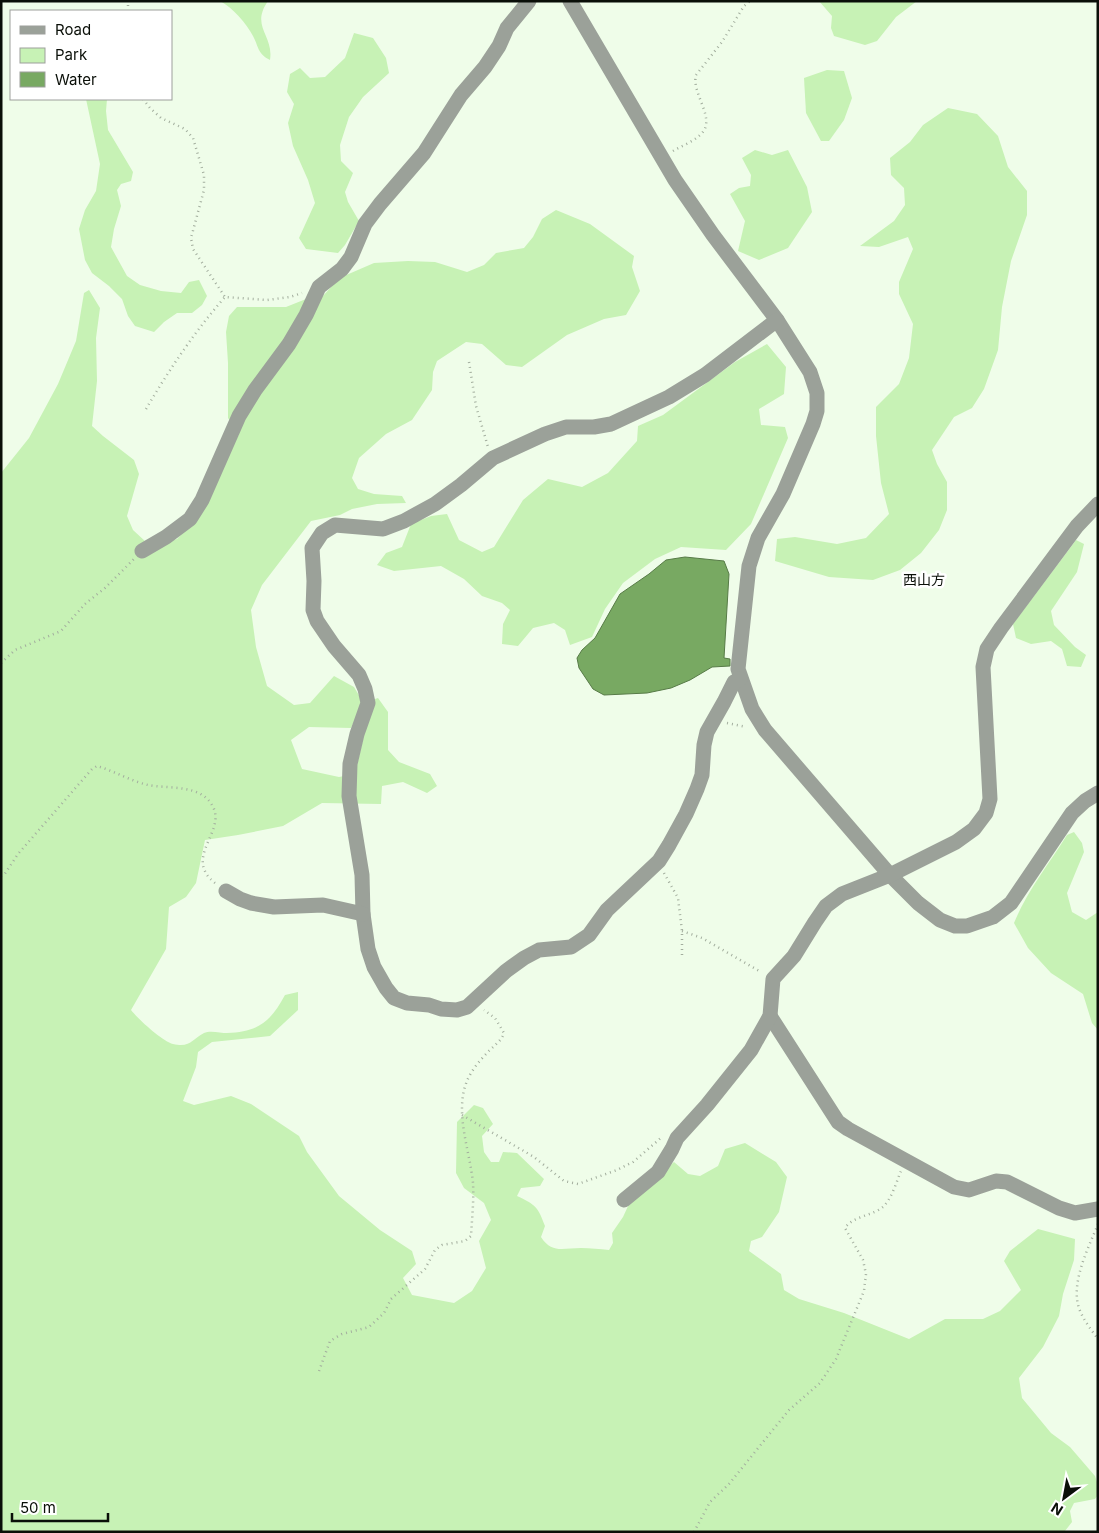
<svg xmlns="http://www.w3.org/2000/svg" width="1099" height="1533" font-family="Inter,'Noto Sans JP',sans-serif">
	<rect width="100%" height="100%" fill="#effde9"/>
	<!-- green -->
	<g fill="#c7f2b5">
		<path d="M220,1H268C250,27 274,35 270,60C257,53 259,47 253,36C246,23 233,8 220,1Z"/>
		<polygon points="819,1 917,1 896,17 877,41 865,45 834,36 831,28 832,16"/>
		<polygon points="354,33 373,38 386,58 389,73 363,97 349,117 340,145 341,161 353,173 345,192 348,202 359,221 345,245 338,253 306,249 299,238 315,203 308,180 293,146 288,123 294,104 287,92 290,74 300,68 310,78 325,77 345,58"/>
		<polygon points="827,70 844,71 852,98 844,120 829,141 821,141 806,113 804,78"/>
		<polygon points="86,99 107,99 106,111 108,130 133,172 131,181 121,184 117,190 121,206 114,229 111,247 127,276 140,285 161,291 181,293 189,282 199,280 207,296 202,305 192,313 177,313 164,322 154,332 135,326 128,316 122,299 109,286 92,273 85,260 79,229 85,210 96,191 100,164"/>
		<polygon points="948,108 977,114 998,136 1008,167 1027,191 1027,215 1011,261 1002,307 998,350 984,389 972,408 954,417 932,450 937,464 947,482 947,510 939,530 921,553 900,570 873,580 829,577 775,561 777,539 795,537 837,544 866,538 889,514 881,483 876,436 876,407 899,384 909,358 913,324 899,294 899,282 913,249 908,237 879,247 860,246 894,221 905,205 904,188 891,175 890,158 910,142 923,125"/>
		<polygon points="755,150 772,155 788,150 807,187 812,212 788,248 759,260 738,251 745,221 730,194 739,188 750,186 751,175 742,158"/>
		<path d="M556,210L590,224L634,256L632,267L640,291L626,315L604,319L567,335L522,367L506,365L482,344L466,342L437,361L433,372L432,390L412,420L386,434L359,458L352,478L358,489L374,494L402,496L406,503L377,504L352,509L340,515L311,521L262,585L251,610L256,647L267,686L294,705L310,703L334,676L354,687L363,702L351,728L309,727L291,740L302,769L339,777L355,774L372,700L378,698L388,712V750L399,762L430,774L437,786L427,793L403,782L382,786L381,804L322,803L283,826L238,835L205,840L196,883L186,897L169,907L166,949L131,1010C138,1019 162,1041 173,1044C191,1048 192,1039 204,1033C210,1030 221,1033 227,1033C259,1032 271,1021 285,995L298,992V1010L270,1036L212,1042L198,1052L196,1067L183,1101L194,1105L231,1096L251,1104L299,1136L307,1152L339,1196L380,1230L412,1251L416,1264L403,1278L412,1295L454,1303L472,1291L486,1268L479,1241L491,1220L484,1203L464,1188L456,1173L457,1122L474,1105L483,1108L493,1124L482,1136L484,1152L491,1162H499L503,1152L517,1153L544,1179L540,1186L521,1188L517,1196C536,1205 538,1207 545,1226L541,1237C552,1254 563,1248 581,1248C590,1248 600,1249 609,1250L613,1243L612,1233L623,1217L629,1204L674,1162L688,1174L700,1176L718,1166L725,1149L745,1143L776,1162L787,1177L779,1212L762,1237L751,1241L749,1251L781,1274L784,1290L799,1299L844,1313L909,1339L945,1319H983L1000,1311L1021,1290L1004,1261L1010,1251L1038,1229L1075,1239L1074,1260L1063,1294L1059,1316L1043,1347L1019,1378L1022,1398L1051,1433L1070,1447L1095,1476L1098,1485V1495L1095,1499L1074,1503L1070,1511L1072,1522L1065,1531L1056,1532H1V473L29,438L58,384L76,341L84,293L89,290L100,308L96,338L97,381L92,426L103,436L134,460L139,474L127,516L133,530L146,542L158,544L177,539L194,521L239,434L228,418V363L226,332L229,316L237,307H286L306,299L322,297L333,285L344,276L374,263L408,261L435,262L467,272L484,265L496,253L524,248L533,237L542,219Z"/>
		<polygon points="767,344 786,367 784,394 759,409 761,425 785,427 788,438 751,524 726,550 681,547 655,559 623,583 605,609 592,637 570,645 565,630 554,623 533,628 518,646 502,644 503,624 510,610 502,603 482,596 464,579 441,566 394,571 377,565 386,553 402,547 411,524 431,516 447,514 459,540 482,552 494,547 523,500 548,479 582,487 608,473 637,441 638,426 663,415 735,362"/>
		<polygon points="1076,540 1084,544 1077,572 1051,611 1054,625 1075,647 1086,655 1081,667 1067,666 1062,649 1051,641 1031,644 1016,638 1013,624"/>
		<path d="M1074,832L1082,843L1084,852L1067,893L1072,912L1086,920L1098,912V1030L1092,1023L1083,994L1051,973L1028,948L1014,923C1027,891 1049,864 1067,835Z"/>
	</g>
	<!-- water -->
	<polygon fill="#78a962" stroke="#577b47" points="685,557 724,561 729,574 724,658 730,659 730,666 712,667 690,680 671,688 647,693 604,695 593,689 579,668 577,658 582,650 595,638 620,594 649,574 666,560"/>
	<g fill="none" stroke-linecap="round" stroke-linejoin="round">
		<!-- path -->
		<g stroke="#a3ae9e" stroke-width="2.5" stroke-dasharray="1 4" stroke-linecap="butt">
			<polyline points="128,11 128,1"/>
			<polyline points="143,99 150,108 161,118 185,129 193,138 204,175 204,190 191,238 193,249 225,297"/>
			<path d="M673,151C681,146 693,142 700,135C718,120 691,94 696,75L722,42L744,6L750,1"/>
			<polyline points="469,362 476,406 488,447"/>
			<path d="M146,409C169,370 195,331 225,297L267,300L290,297L302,293"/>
			<polyline points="1,663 15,650 61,631 85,604 105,588 134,559"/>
			<polyline points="727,723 746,727"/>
			<polyline points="664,873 678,898 682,931 682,958"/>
			<path d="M1,876L4,875L18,854L92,769L97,766C114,771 131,781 148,785C168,789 200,784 212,805C228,831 182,857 215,883"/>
			<polyline points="682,931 702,938 761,972"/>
			<polyline points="462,1115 534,1157 564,1181 578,1184 617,1170 633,1162 662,1137"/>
			<path d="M1098,1224C1088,1249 1068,1287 1081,1313C1085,1322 1092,1331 1098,1339"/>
			<path d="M319,1371L330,1341L342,1334L369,1327L384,1313L391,1299L425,1269L435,1250L442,1245L465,1241L471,1236C472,1218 474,1200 473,1183C470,1151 454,1112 467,1081C471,1071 480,1060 487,1053C493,1046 501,1042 504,1033L495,1018L484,1010"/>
			<path d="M694,1532L710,1502L729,1484L789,1410L820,1383L836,1359L864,1291L866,1274L863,1260L845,1228C853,1216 872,1216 883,1207C892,1198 896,1183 901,1171"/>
		</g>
		<!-- minor -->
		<g stroke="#9ba199" stroke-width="15">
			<polyline points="570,1 675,180 713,235 777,320 810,372 817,393 817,411 813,424 783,494 758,538 749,566 738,669 752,709 765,730 890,875 918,903 940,920 955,926 967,926 993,917 1011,903 1072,813 1085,801 1098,793"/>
			<polyline points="142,551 166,537 190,519 202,500 239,416 255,390 289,344 306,315 319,287 342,269 351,257 365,224 380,204 424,153 461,95 485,67 499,46 507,28 529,1"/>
			<polyline points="740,679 734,682 724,702 707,732 704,745 702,775 697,789 686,814 669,845 659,861 607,910 589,935 571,947 539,950 524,958 506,971 467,1007 457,1010 441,1009 429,1005 407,1003 394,998 386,988 374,967 368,949 363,914 362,875 349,796 350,764 357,734 368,703 365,689 359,675 334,646 317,621 313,610 314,581 312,548 322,533 335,525 383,529 404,521 435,504 461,485 493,458 545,434 566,427 594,427 611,424 669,397 705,375 777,320"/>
			<polyline points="226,891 240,899 251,903 274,907 323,905 363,914"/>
			<polyline points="770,1016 838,1122 848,1129 954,1187 969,1190 996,1181 1007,1182 1059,1208 1075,1213 1098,1209"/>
			<polyline points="624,1200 658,1172 672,1149 677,1138 707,1105 751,1050 770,1016 773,979 794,956 815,922 826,906 842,894 890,875 956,842 974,829 986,813 990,799 983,667 987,649 1001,628 1077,526 1098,504"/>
		</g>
	</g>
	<g text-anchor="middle" stroke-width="5" stroke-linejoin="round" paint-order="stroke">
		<!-- neighbourhood labels -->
		<g font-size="14" fill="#0a0f08" stroke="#fff">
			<text x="924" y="585">西山方</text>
		</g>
	</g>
	<!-- border -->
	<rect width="1099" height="1533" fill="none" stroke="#0a0f08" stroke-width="5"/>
	<!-- legend -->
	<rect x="10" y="10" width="162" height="90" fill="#ffffff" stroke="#9d9f9c"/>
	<rect x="20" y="26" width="25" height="8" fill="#9ba199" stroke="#9d9f9c"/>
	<text x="55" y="35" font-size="15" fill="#0a0f08">Road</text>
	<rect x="20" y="48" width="25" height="15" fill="#c7f2b5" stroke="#9d9f9c"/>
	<text x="55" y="60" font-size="15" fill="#0a0f08">Park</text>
	<rect x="20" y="72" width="25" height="15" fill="#78a962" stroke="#9d9f9c"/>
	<text x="55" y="85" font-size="15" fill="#0a0f08">Water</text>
	<!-- north arrow -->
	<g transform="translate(1064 1498) rotate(212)" stroke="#ffffff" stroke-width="4" paint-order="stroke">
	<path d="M0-4L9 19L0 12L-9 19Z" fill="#0a0f08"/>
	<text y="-8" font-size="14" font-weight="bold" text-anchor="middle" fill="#0a0f08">N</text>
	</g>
	<!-- scale -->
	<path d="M12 1513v8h96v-8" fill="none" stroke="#0a0f08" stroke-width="2.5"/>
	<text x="20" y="1513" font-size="15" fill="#0a0f08" stroke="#ffffff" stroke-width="4" paint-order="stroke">50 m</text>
</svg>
